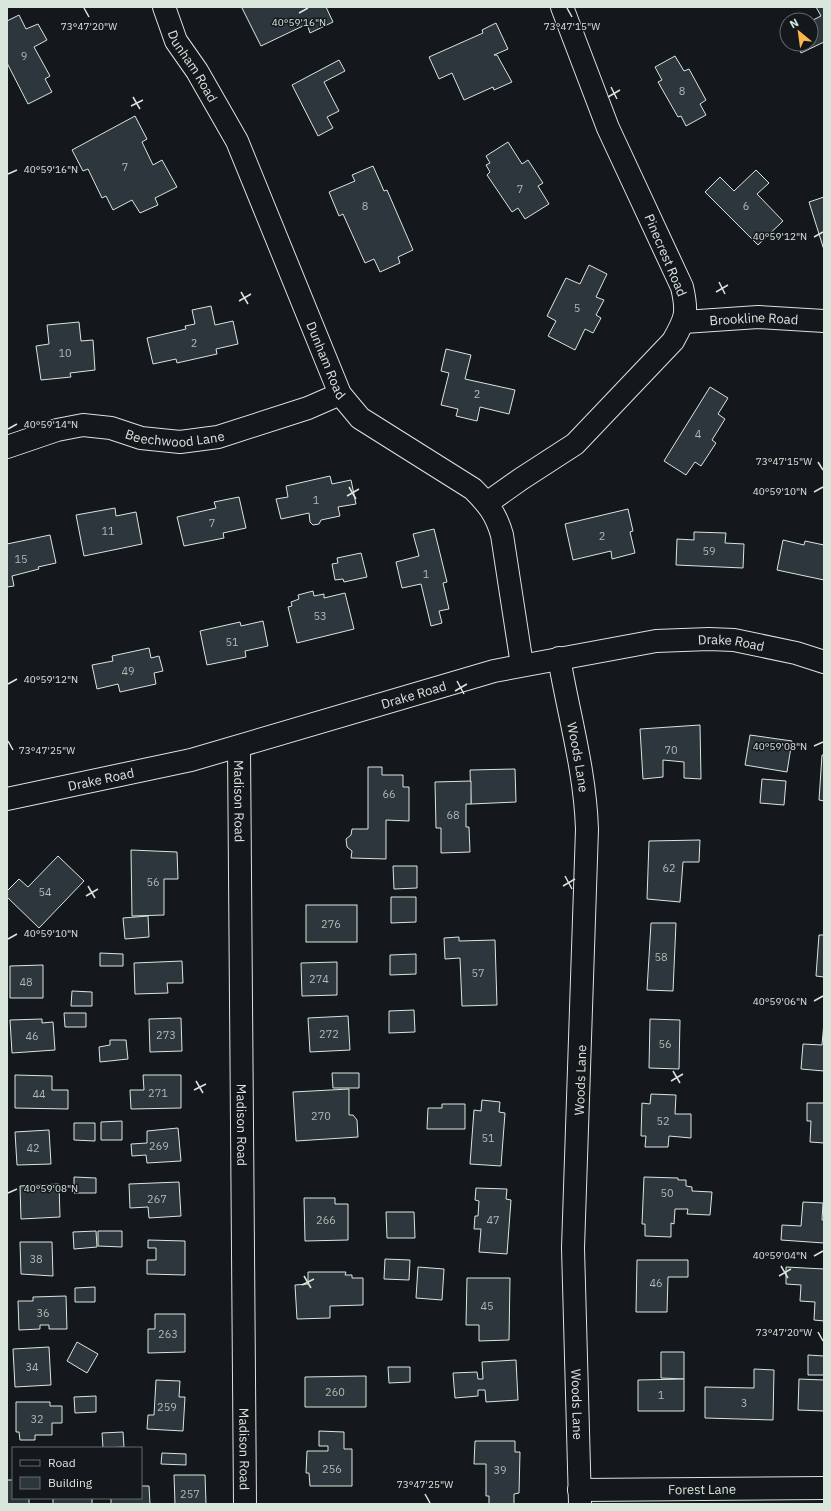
<svg xmlns="http://www.w3.org/2000/svg" width="831" height="1511" font-family="'IBM Plex Sans',sans-serif">
	<rect width="100%" height="100%" fill="#14181c"/>
	<!-- building -->
	<g fill="#2c363c" stroke="#d8e6dc">
		<polygon points="244,7 326,7 333,22 310,33 307,24 261,46 242,8"/>
		<polygon points="816,7 824,7 824,42 801,53 797,44 811,44 811,21 821,16"/>
		<polygon points="19,15 26,29 38,24 47,40 34,47 50,76 45,79 52,92 28,104 7,63 7,21"/>
		<polygon points="496,23 508,49 494,55 497,55 512,82 494,90 493,87 464,100 452,73 439,79 429,57 483,33 482,30"/>
		<polygon points="675,56 684,71 689,69 706,100 700,104 706,115 686,126 681,116 678,117 658,82 662,80 655,67"/>
		<polygon points="339,60 345,71 324,82 339,111 327,117 333,128 318,136 292,85"/>
		<polygon points="135,116 147,139 142,142 153,165 162,160 177,187 155,198 158,205 140,213 132,200 113,210 106,196 102,198 88,169 83,171 72,150"/>
		<polygon points="508,142 522,164 528,160 543,183 538,186 549,204 525,219 518,208 512,212 487,175 490,172 486,165 490,163 486,156"/>
		<polygon points="373,166 384,191 387,190 413,250 398,257 400,263 380,272 374,259 365,263 343,214 339,216 329,192 355,181 352,175"/>
		<polygon points="756,170 769,183 757,194 783,221 758,245 705,192 720,177 734,191"/>
		<polygon points="824,197 824,250 809,202"/>
		<polygon points="589,265 607,274 596,297 604,300 596,315 601,318 593,333 585,329 575,350 548,336 556,321 547,316 566,278 580,284"/>
		<polygon points="211,306 215,325 233,321 238,344 216,349 217,354 177,363 176,359 153,364 147,338 186,329 185,326 195,324 192,310"/>
		<polygon points="79,322 81,341 93,340 95,370 70,373 71,377 41,380 36,346 49,344 47,325"/>
		<polygon points="446,349 471,355 465,379 515,390 509,414 480,407 477,421 456,416 458,409 441,405 449,373 441,371"/>
		<polygon points="710,387 728,398 718,414 725,419 712,440 716,443 701,466 695,462 686,475 664,461"/>
		<polygon points="330,476 332,484 351,480 356,504 338,507 340,516 321,520 319,524 313,525 310,522 309,513 281,519 276,499 288,497 286,486"/>
		<polygon points="239,497 246,528 223,533 224,538 184,546 177,517 216,508 214,502"/>
		<polygon points="115,508 116,516 136,512 142,544 84,556 76,515"/>
		<polygon points="628,509 633,531 630,532 635,553 612,559 611,551 573,560 565,524"/>
		<polygon points="434,529 447,582 443,583 449,609 439,611 442,623 431,626 421,584 402,588 396,562 419,556 413,534"/>
		<polygon points="694,532 726,533 725,543 744,544 743,568 676,565 677,539 694,540"/>
		<polygon points="50,535 56,563 38,567 39,569 12,576 14,586 7,587 7,544"/>
		<polygon points="783,540 804,545 805,541 824,545 824,580 777,570"/>
		<polygon points="361,553 367,577 344,582 343,579 335,580 332,564 338,563 337,558"/>
		<polygon points="313,591 314,596 324,594 324,598 345,593 354,629 297,643 288,607 292,606 291,602 299,599 298,595"/>
		<polygon points="263,621 268,646 245,651 246,657 207,665 200,631 240,622 241,626"/>
		<polygon points="149,648 151,658 159,656 163,671 154,673 156,684 120,692 118,684 97,689 92,665 113,661 112,656"/>
		<polygon points="700,725 701,779 684,778 684,762 663,760 663,777 643,779 640,729"/>
		<polygon points="750,735 792,741 787,772 745,765"/>
		<polygon points="822,755 824,755 824,801 819,800"/>
		<polygon points="368,767 382,767 382,775 403,775 403,787 409,787 409,821 386,820 386,859 351,858 352,851 347,847 346,839 351,835 352,829 368,829"/>
		<polygon points="515,769 516,802 471,804 470,770"/>
		<polygon points="762,779 786,781 784,805 760,803"/>
		<polygon points="471,781 471,804 466,804 466,827 469,827 470,852 441,853 441,828 436,828 435,782"/>
		<polygon points="700,840 699,862 683,862 680,902 647,899 649,841"/>
		<polygon points="131,850 177,852 178,879 164,879 164,915 132,916"/>
		<polygon points="58,856 84,881 39,928 7,897 7,891 19,879 28,887"/>
		<polygon points="393,866 417,866 417,888 394,889"/>
		<polygon points="391,897 416,897 416,922 391,923"/>
		<rect x="306" y="905" width="51" height="37"/>
		<polygon points="148,916 149,937 125,939 123,918"/>
		<polygon points="651,923 676,923 673,991 647,990"/>
		<polygon points="819,935 824,935 824,977 816,976"/>
		<polygon points="459,937 459,941 495,940 497,1005 462,1006 460,958 445,959 444,938"/>
		<polygon points="100,953 123,954 123,966 100,966"/>
		<polygon points="416,954 416,974 390,975 390,955"/>
		<polygon points="182,961 183,983 167,983 168,993 135,994 134,963"/>
		<polygon points="337,962 337,995 302,996 301,963"/>
		<polygon points="43,965 43,998 10,998 10,966"/>
		<polygon points="72,991 92,992 92,1006 71,1006"/>
		<polygon points="414,1010 415,1032 389,1033 389,1011"/>
		<polygon points="64,1013 86,1013 86,1027 65,1027"/>
		<polygon points="348,1016 350,1050 310,1052 308,1018"/>
		<polygon points="181,1018 182,1051 150,1052 149,1019"/>
		<polygon points="42,1019 42,1023 53,1022 55,1050 12,1053 10,1020"/>
		<polygon points="650,1019 680,1020 679,1069 649,1068"/>
		<polygon points="824,1022 824,1071 801,1069 803,1044 822,1045"/>
		<polygon points="110,1040 126,1040 128,1059 100,1062 99,1047 110,1045"/>
		<polygon points="332,1073 359,1073 359,1088 333,1088"/>
		<polygon points="15,1075 52,1076 52,1090 68,1090 68,1109 15,1108"/>
		<polygon points="143,1075 181,1075 181,1108 131,1109 130,1090 144,1090"/>
		<polygon points="349,1089 349,1115 353,1115 357,1120 358,1137 296,1141 293,1092"/>
		<polygon points="651,1094 676,1095 675,1114 691,1114 691,1138 669,1136 668,1147 645,1147 646,1136 641,1136 642,1103 650,1104"/>
		<polygon points="482,1100 500,1102 499,1112 505,1113 501,1166 470,1164 474,1110 481,1111"/>
		<polygon points="807,1103 824,1103 824,1143 810,1142 811,1121 807,1121"/>
		<polygon points="442,1104 465,1104 465,1129 427,1129 428,1108 442,1108"/>
		<polygon points="122,1121 122,1140 101,1140 101,1122"/>
		<polygon points="74,1123 95,1123 95,1141 74,1140"/>
		<polygon points="178,1128 181,1161 147,1163 146,1155 132,1156 131,1144 147,1143 147,1131"/>
		<polygon points="49,1130 51,1164 17,1165 15,1132"/>
		<polygon points="74,1177 96,1178 96,1193 74,1193"/>
		<polygon points="644,1177 678,1178 678,1180 686,1180 686,1186 692,1187 692,1191 712,1192 710,1215 687,1214 688,1209 675,1209 674,1224 671,1223 671,1237 645,1236 645,1224 642,1224"/>
		<polygon points="179,1182 181,1216 149,1218 148,1207 130,1208 129,1184"/>
		<polygon points="59,1184 60,1217 21,1219 20,1186"/>
		<polygon points="476,1188 507,1189 506,1199 511,1200 507,1254 479,1252 481,1229 474,1229 475,1216 478,1216 479,1201 475,1200"/>
		<polygon points="304,1198 335,1198 335,1204 348,1204 348,1240 305,1241"/>
		<polygon points="803,1202 823,1203 822,1220 824,1220 824,1243 781,1240 782,1225 801,1226"/>
		<polygon points="386,1212 414,1212 415,1238 387,1238"/>
		<polygon points="96,1231 97,1247 74,1249 73,1232"/>
		<polygon points="98,1231 122,1231 122,1247 98,1246"/>
		<polygon points="148,1240 185,1241 185,1275 147,1274 147,1260 156,1260 156,1248 148,1248"/>
		<polygon points="20,1242 52,1242 53,1276 21,1274"/>
		<polygon points="385,1259 410,1260 409,1280 384,1279"/>
		<polygon points="637,1260 688,1260 688,1277 668,1277 667,1312 636,1312"/>
		<polygon points="418,1267 444,1269 442,1300 416,1298"/>
		<polygon points="786,1267 824,1269 824,1321 814,1320 815,1302 800,1301 801,1285 786,1284"/>
		<polygon points="308,1272 346,1272 345,1275 352,1275 352,1278 363,1278 363,1305 330,1306 330,1318 297,1319 295,1285 308,1284"/>
		<polygon points="467,1278 510,1278 509,1340 479,1341 479,1325 466,1325"/>
		<polygon points="95,1287 95,1302 75,1302 75,1288"/>
		<polygon points="66,1296 67,1329 49,1329 49,1325 40,1325 40,1329 19,1330 18,1301 33,1301 33,1297"/>
		<polygon points="155,1314 185,1314 185,1352 148,1353 148,1329 155,1329"/>
		<polygon points="77,1342 98,1354 87,1373 67,1361"/>
		<polygon points="49,1347 51,1385 15,1387 13,1349"/>
		<polygon points="661,1352 684,1352 684,1379 661,1378"/>
		<polygon points="808,1355 824,1356 824,1375 808,1375"/>
		<polygon points="516,1360 518,1400 486,1402 485,1390 478,1390 478,1396 455,1398 453,1373 477,1372 478,1379 483,1379 482,1362"/>
		<polygon points="388,1367 410,1367 410,1382 389,1383"/>
		<polygon points="754,1369 774,1370 773,1420 705,1418 705,1387 754,1388"/>
		<polygon points="366,1376 366,1407 305,1407 305,1377"/>
		<polygon points="684,1379 684,1411 638,1411 638,1380"/>
		<polygon points="799,1379 824,1380 824,1411 798,1410"/>
		<polygon points="156,1380 180,1381 179,1397 185,1397 183,1431 147,1429 148,1415 154,1415"/>
		<polygon points="96,1396 96,1412 75,1413 74,1397"/>
		<polygon points="16,1402 50,1402 50,1406 62,1406 62,1423 52,1423 52,1435 35,1435 35,1440 20,1440 19,1432 16,1432"/>
		<polygon points="319,1431 344,1432 344,1449 352,1449 352,1486 310,1486 309,1473 306,1473 307,1451 328,1451 328,1446 319,1446"/>
		<polygon points="123,1432 124,1447 103,1448 102,1433"/>
		<polygon points="475,1441 515,1441 515,1452 520,1452 519,1493 514,1494 514,1504 489,1504 489,1496 486,1496 486,1464 474,1464"/>
		<polygon points="162,1453 186,1454 186,1465 161,1464"/>
		<polygon points="174,1475 205,1475 206,1504 175,1504"/>
		<polygon points="7,1480 13,1480 13,1498 29,1498 29,1504 7,1504"/>
		<polygon points="141,1486 149,1486 150,1504 111,1504 111,1498 141,1498"/>
		<rect x="53" y="1498" width="39" height="6"/>
	</g>
	<g fill="none" stroke-linecap="round" stroke-linejoin="round">
		<!-- street casing -->
		<g stroke="#d8e6dc" stroke-width="24">
			<g id="street">
				<path id="s1" d="M164,7L176,41L197,71L237,141L340,394L360,418L473,489C488,504 496,514 502,535L522,665"/>
				<path id="s2" d="M684,322L758,317L824,321"/>
				<path id="s3" d="M7,447L57,430L83,425L111,428L141,438L180,442L218,437L308,408L340,394"/>
				<path d="M487,503L521,479L575,444L673,341C686,318 688,313 682,287L608,128L562,7"/>
				<path id="s4" d="M559,658C569,716 585,770 587,829L573,1248L580,1504"/>
				<path id="s5" d="M239,747L245,1504"/>
				<path id="s6" d="M579,1490L824,1488"/>
			</g>
		</g>
		<!-- secondary casing -->
		<g stroke="#d8e6dc" stroke-width="24">
			<g id="secondary">
				<path id="s7" d="M7,799L191,760L494,671L656,641L709,639L734,640L796,653L824,662"/>
			</g>
		</g>
		<!-- street -->
		<use href="#street" stroke="#14181c" stroke-width="22"/>
		<!-- secondary -->
		<use href="#secondary" stroke="#14181c" stroke-width="22"/>
	</g>
	<!-- ticks -->
	<path fill="none" stroke="#d8e6dc" stroke-width="1.5" d="M84,8L89,17M567,8L572,17M299,13L308,8M611,87L617,99M133,97L140,109M608,97L620,90M131,106L143,100M8,174L17,170M814,237L823,232M719,282L725,294M241,292L248,304M716,292L728,285M239,301L251,294M8,429L17,424M818,462L823,470M349,487L356,499M814,492L823,487M347,496L359,489M457,681L464,694M8,684L17,679M455,691L467,684M8,741L13,750M814,746L823,742M565,876L572,889M88,886L95,898M563,886L575,879M86,896L98,889M8,939L17,934M814,1001L823,996M673,1071L680,1083M196,1081L203,1093M671,1081L683,1074M194,1090L206,1084M8,1193L17,1189M814,1256L823,1251M781,1266L788,1278M304,1276L311,1288M779,1276L791,1269M302,1285L314,1279M818,1332L823,1341M425,1494L430,1503"/>
	<g text-anchor="middle" stroke-width="3" stroke-linejoin="round" paint-order="stroke">
		<!-- number labels -->
		<g font-size="11" fill="#adbab4">
			<text x="24" y="60">9</text>
			<text x="682" y="95">8</text>
			<text x="125" y="171">7</text>
			<text x="520" y="193">7</text>
			<text x="365" y="210">8</text>
			<text x="746" y="210">6</text>
			<text x="577" y="312">5</text>
			<text x="194" y="347">2</text>
			<text x="65" y="357">10</text>
			<text x="477" y="398">2</text>
			<text x="698" y="438">4</text>
			<text x="316" y="504">1</text>
			<text x="212" y="527">7</text>
			<text x="108" y="535">11</text>
			<text x="602" y="540">2</text>
			<text x="709" y="555">59</text>
			<text x="21" y="563">15</text>
			<text x="426" y="578">1</text>
			<text x="320" y="620">53</text>
			<text x="232" y="646">51</text>
			<text x="128" y="675">49</text>
			<text x="671" y="754">70</text>
			<text x="389" y="798">66</text>
			<text x="453" y="819">68</text>
			<text x="669" y="872">62</text>
			<text x="153" y="886">56</text>
			<text x="45" y="896">54</text>
			<text x="331" y="928">276</text>
			<text x="661" y="961">58</text>
			<text x="478" y="977">57</text>
			<text x="319" y="983">274</text>
			<text x="26" y="986">48</text>
			<text x="329" y="1038">272</text>
			<text x="166" y="1039">273</text>
			<text x="32" y="1040">46</text>
			<text x="665" y="1048">56</text>
			<text x="158" y="1097">271</text>
			<text x="39" y="1098">44</text>
			<text x="321" y="1120">270</text>
			<text x="663" y="1125">52</text>
			<text x="488" y="1142">51</text>
			<text x="159" y="1150">269</text>
			<text x="33" y="1152">42</text>
			<text x="667" y="1197">50</text>
			<text x="157" y="1203">267</text>
			<text x="326" y="1224">266</text>
			<text x="493" y="1224">47</text>
			<text x="36" y="1263">38</text>
			<text x="656" y="1287">46</text>
			<text x="487" y="1310">45</text>
			<text x="43" y="1317">36</text>
			<text x="168" y="1338">263</text>
			<text x="32" y="1371">34</text>
			<text x="335" y="1396">260</text>
			<text x="661" y="1399">1</text>
			<text x="744" y="1407">3</text>
			<text x="167" y="1411">259</text>
			<text x="37" y="1423">32</text>
			<text x="332" y="1473">256</text>
			<text x="500" y="1474">39</text>
			<text x="190" y="1498">257</text>
		</g>
		<!-- street labels -->
		<g font-size="13" fill="#d8e6dc" stroke="#14181c">
			<text dy="5" stroke="none"><textPath href="#s1" startOffset="66">Dunham Road</textPath></text>
			<text transform="translate(666 255) rotate(67)" y="5">Pinecrest Road</text>
			<text dy="5" stroke="none"><textPath href="#s2" startOffset="70">Brookline Road</textPath></text>
			<text dy="5" stroke="none"><textPath href="#s1" startOffset="390">Dunham Road</textPath></text>
			<text dy="5" stroke="none"><textPath href="#s3" startOffset="173">Beechwood Lane</textPath></text>
			<text dy="5" stroke="none"><textPath href="#s7" startOffset="744">Drake Road</textPath></text>
			<text dy="5" stroke="none"><textPath href="#s7" startOffset="420">Drake Road</textPath></text>
			<text dy="5" stroke="none"><textPath href="#s4" startOffset="101">Woods Lane</textPath></text>
			<text dy="5" stroke="none"><textPath href="#s7" startOffset="96">Drake Road</textPath></text>
			<text dy="5" stroke="none"><textPath href="#s5" startOffset="54">Madison Road</textPath></text>
			<text transform="translate(580 1080) rotate(-88)" y="5">Woods Lane</text>
			<text dy="5" stroke="none"><textPath href="#s5" startOffset="378">Madison Road</textPath></text>
			<text dy="5" stroke="none"><textPath href="#s4" startOffset="749">Woods Lane</textPath></text>
			<text dy="5" stroke="none"><textPath href="#s5" startOffset="702">Madison Road</textPath></text>
			<text dy="5" stroke="none"><textPath href="#s6" startOffset="123">Forest Lane</textPath></text>
		</g>
	</g>
	<g font-size="10" text-anchor="middle" fill="#d8e6dc" stroke="#14181c" stroke-width="3" stroke-linejoin="round" paint-order="stroke">
		<text x="299" y="26">40°59'16"N</text>
		<text x="89" y="30">73°47'20"W</text>
		<text x="572" y="30">73°47'15"W</text>
		<text x="51" y="173">40°59'16"N</text>
		<text x="780" y="240">40°59'12"N</text>
		<text x="51" y="428">40°59'14"N</text>
		<text x="784" y="465">73°47'15"W</text>
		<text x="780" y="495">40°59'10"N</text>
		<text x="51" y="683">40°59'12"N</text>
		<text x="780" y="750">40°59'08"N</text>
		<text x="47" y="754">73°47'25"W</text>
		<text x="51" y="937">40°59'10"N</text>
		<text x="780" y="1005">40°59'06"N</text>
		<text x="51" y="1192">40°59'08"N</text>
		<text x="780" y="1259">40°59'04"N</text>
		<text x="784" y="1336">73°47'20"W</text>
		<text x="425" y="1488">73°47'25"W</text>
	</g>
	<!-- border -->
	<rect width="831" height="1511" fill="none" stroke="#d8e6dc" stroke-width="16"/>
	<!-- legend -->
	<rect x="12" y="1447" width="130" height="52" fill="#14181c" stroke="#626a69"/>
	<rect x="20" y="1460" width="20" height="6" fill="#14181c" stroke="#626a69"/>
	<text x="48" y="1467" font-size="12" fill="#d8e6dc">Road</text>
	<rect x="20" y="1477" width="20" height="12" fill="#2c363c" stroke="#626a69"/>
	<text x="48" y="1487" font-size="12" fill="#d8e6dc">Building</text>
	<!-- north arrow -->
	<g transform="translate(799 32) rotate(331)"><circle r="19" fill="#14181c" stroke="#626a69"/>
	<path d="M0-3L7 15L0 10L-7 15Z" fill="#ffb74d"/>
	<text y="-6" font-size="11" font-weight="bold" text-anchor="middle" fill="#d8e6dc">N</text>
	</g>
</svg>
